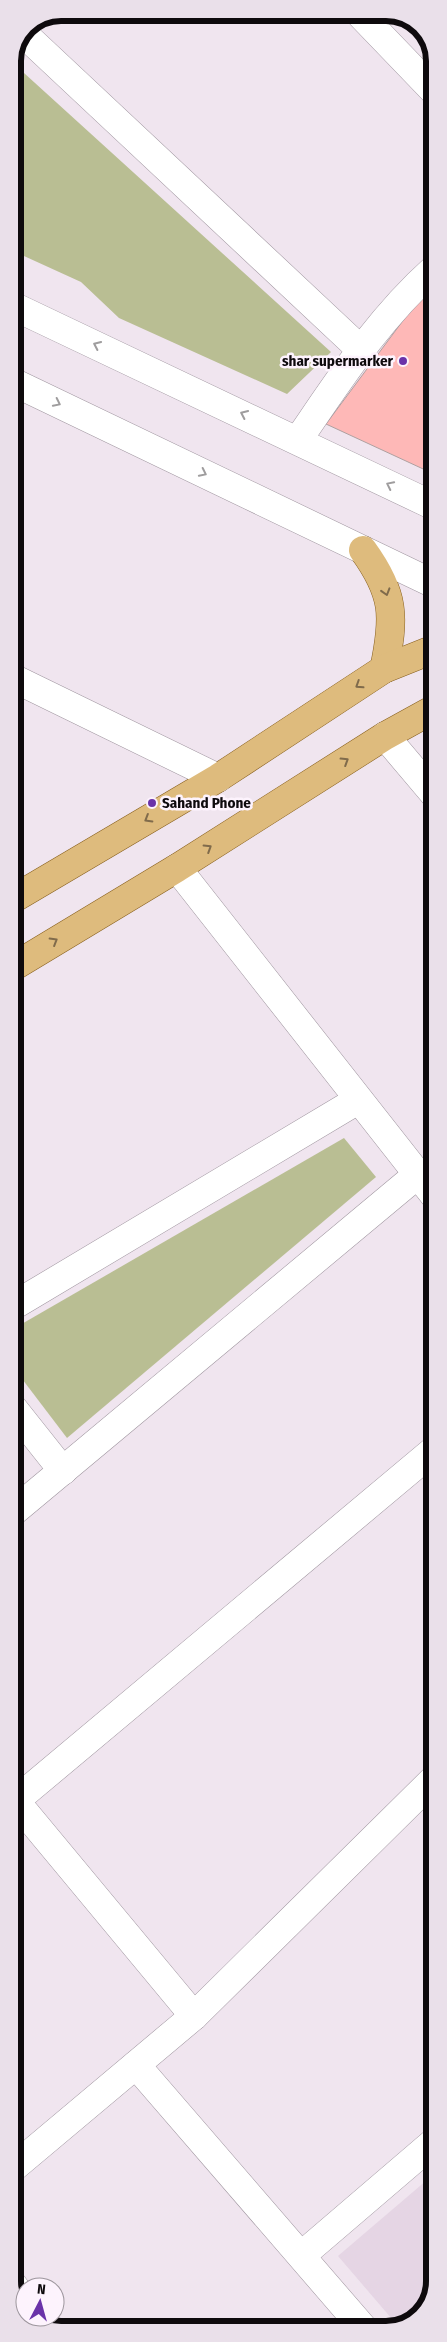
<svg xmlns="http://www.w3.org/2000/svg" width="447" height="2342" font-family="'Fira Sans Condensed',sans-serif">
	<rect width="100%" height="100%" fill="#f0e5ef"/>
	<!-- built -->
	<polygon fill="#e5d5e4" points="434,2174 434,2281 422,2313 398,2326 338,2256"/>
	<!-- green -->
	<g fill="#b9be93">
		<polygon points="13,63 331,352 287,394 119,318 81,282 13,251"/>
		<polygon points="344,1138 376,1177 67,1438 13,1367 13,1329"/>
	</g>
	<!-- building -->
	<polygon fill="#feb8b7" stroke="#afa0a0" points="425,291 434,299 434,474 326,424"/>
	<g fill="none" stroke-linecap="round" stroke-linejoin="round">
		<!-- minor casing -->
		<g stroke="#9f959f" stroke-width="29">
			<g id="minor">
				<polyline points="359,13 434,91"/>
				<polyline points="24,34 360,349"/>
				<path d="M298,440C340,379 379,318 434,269"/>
				<polyline points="13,678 218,778"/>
				<polyline points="385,736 434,794"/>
				<polyline points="177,868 434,1195"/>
				<polyline points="13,1306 358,1100"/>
				<polyline points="13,1408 63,1471"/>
				<polyline points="13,1512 417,1175"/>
				<polyline points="13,1798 194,2016"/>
				<polyline points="15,1801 434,1450"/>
				<polyline points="136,2065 364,2329"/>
				<polyline points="13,2168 194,2016 434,1779"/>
				<polyline points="302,2255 434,2142"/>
				<polyline points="13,2285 25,2301"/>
				<polyline points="37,2317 41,2322"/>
			</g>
		</g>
		<!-- secondary casing -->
		<g stroke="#9f959f" stroke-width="29">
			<g id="secondary">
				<polyline points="13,306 434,506"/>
				<polyline points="13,382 434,584"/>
			</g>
		</g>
		<!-- primary casing -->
		<g stroke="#875f1d" stroke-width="29">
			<g id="primary">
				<path d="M363,550C395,594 395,617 384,669"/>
				<polyline points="13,899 218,778 384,669 434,649"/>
				<polyline points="13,967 177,868 385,736 434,709"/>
			</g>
		</g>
		<!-- minor -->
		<use href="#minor" stroke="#fff" stroke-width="28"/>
		<!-- secondary -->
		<use href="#secondary" stroke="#fff" stroke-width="28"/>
		<!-- primary -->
		<use href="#primary" stroke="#debb7d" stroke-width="28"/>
	</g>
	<!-- one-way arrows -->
	<defs><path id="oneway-chevron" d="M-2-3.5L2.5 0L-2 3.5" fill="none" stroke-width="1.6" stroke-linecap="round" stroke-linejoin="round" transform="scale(1.25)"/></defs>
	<g stroke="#9f9d9e">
		<use href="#oneway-chevron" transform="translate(97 345) rotate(-155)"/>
		<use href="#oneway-chevron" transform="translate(57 403) rotate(26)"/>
		<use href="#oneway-chevron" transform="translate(244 414) rotate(-155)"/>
		<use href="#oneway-chevron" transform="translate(203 473) rotate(26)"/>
		<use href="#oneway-chevron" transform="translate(390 485) rotate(-154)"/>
	</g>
	<g stroke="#806b4b">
		<use href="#oneway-chevron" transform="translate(386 592) rotate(73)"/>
		<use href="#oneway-chevron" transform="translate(359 685) rotate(147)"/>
		<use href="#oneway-chevron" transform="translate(345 761) rotate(-32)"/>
		<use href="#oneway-chevron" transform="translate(148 819) rotate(149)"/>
		<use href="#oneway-chevron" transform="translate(208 848) rotate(-32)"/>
		<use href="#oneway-chevron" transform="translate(54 941) rotate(-31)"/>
	</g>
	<!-- markers -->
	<g fill="#6a32a9" stroke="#fdf3fd" stroke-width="2">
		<circle cx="403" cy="361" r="5"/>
		<circle cx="152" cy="803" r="5"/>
	</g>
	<g text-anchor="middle" stroke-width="5" stroke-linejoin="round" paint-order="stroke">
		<!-- poi labels -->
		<g font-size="15" font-weight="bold" fill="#0e0a0d" stroke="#fdf3fd" text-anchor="end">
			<text x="393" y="366">shar supermarker</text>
			<text x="162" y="808" text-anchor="start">Sahand Phone</text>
		</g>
	</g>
	<!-- crop -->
	<path d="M0 0H447V2342H0ZM61 21H386A40 40 0 0 1 426 61V2281A40 40 0 0 1 386 2321H61A40 40 0 0 1 21 2281V61A40 40 0 0 1 61 21Z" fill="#eae0ea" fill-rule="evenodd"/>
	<path fill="none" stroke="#0e0a0d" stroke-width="6" d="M61 21H386A40 40 0 0 1 426 61V2281A40 40 0 0 1 386 2321H61A40 40 0 0 1 21 2281V61A40 40 0 0 1 61 21Z"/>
	<!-- north arrow -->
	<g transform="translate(40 2302) rotate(6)"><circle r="24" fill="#fdf3fd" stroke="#9d969d"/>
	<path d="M0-4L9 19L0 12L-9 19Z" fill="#6a32a9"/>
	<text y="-8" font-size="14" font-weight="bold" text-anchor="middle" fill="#0e0a0d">N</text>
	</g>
</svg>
